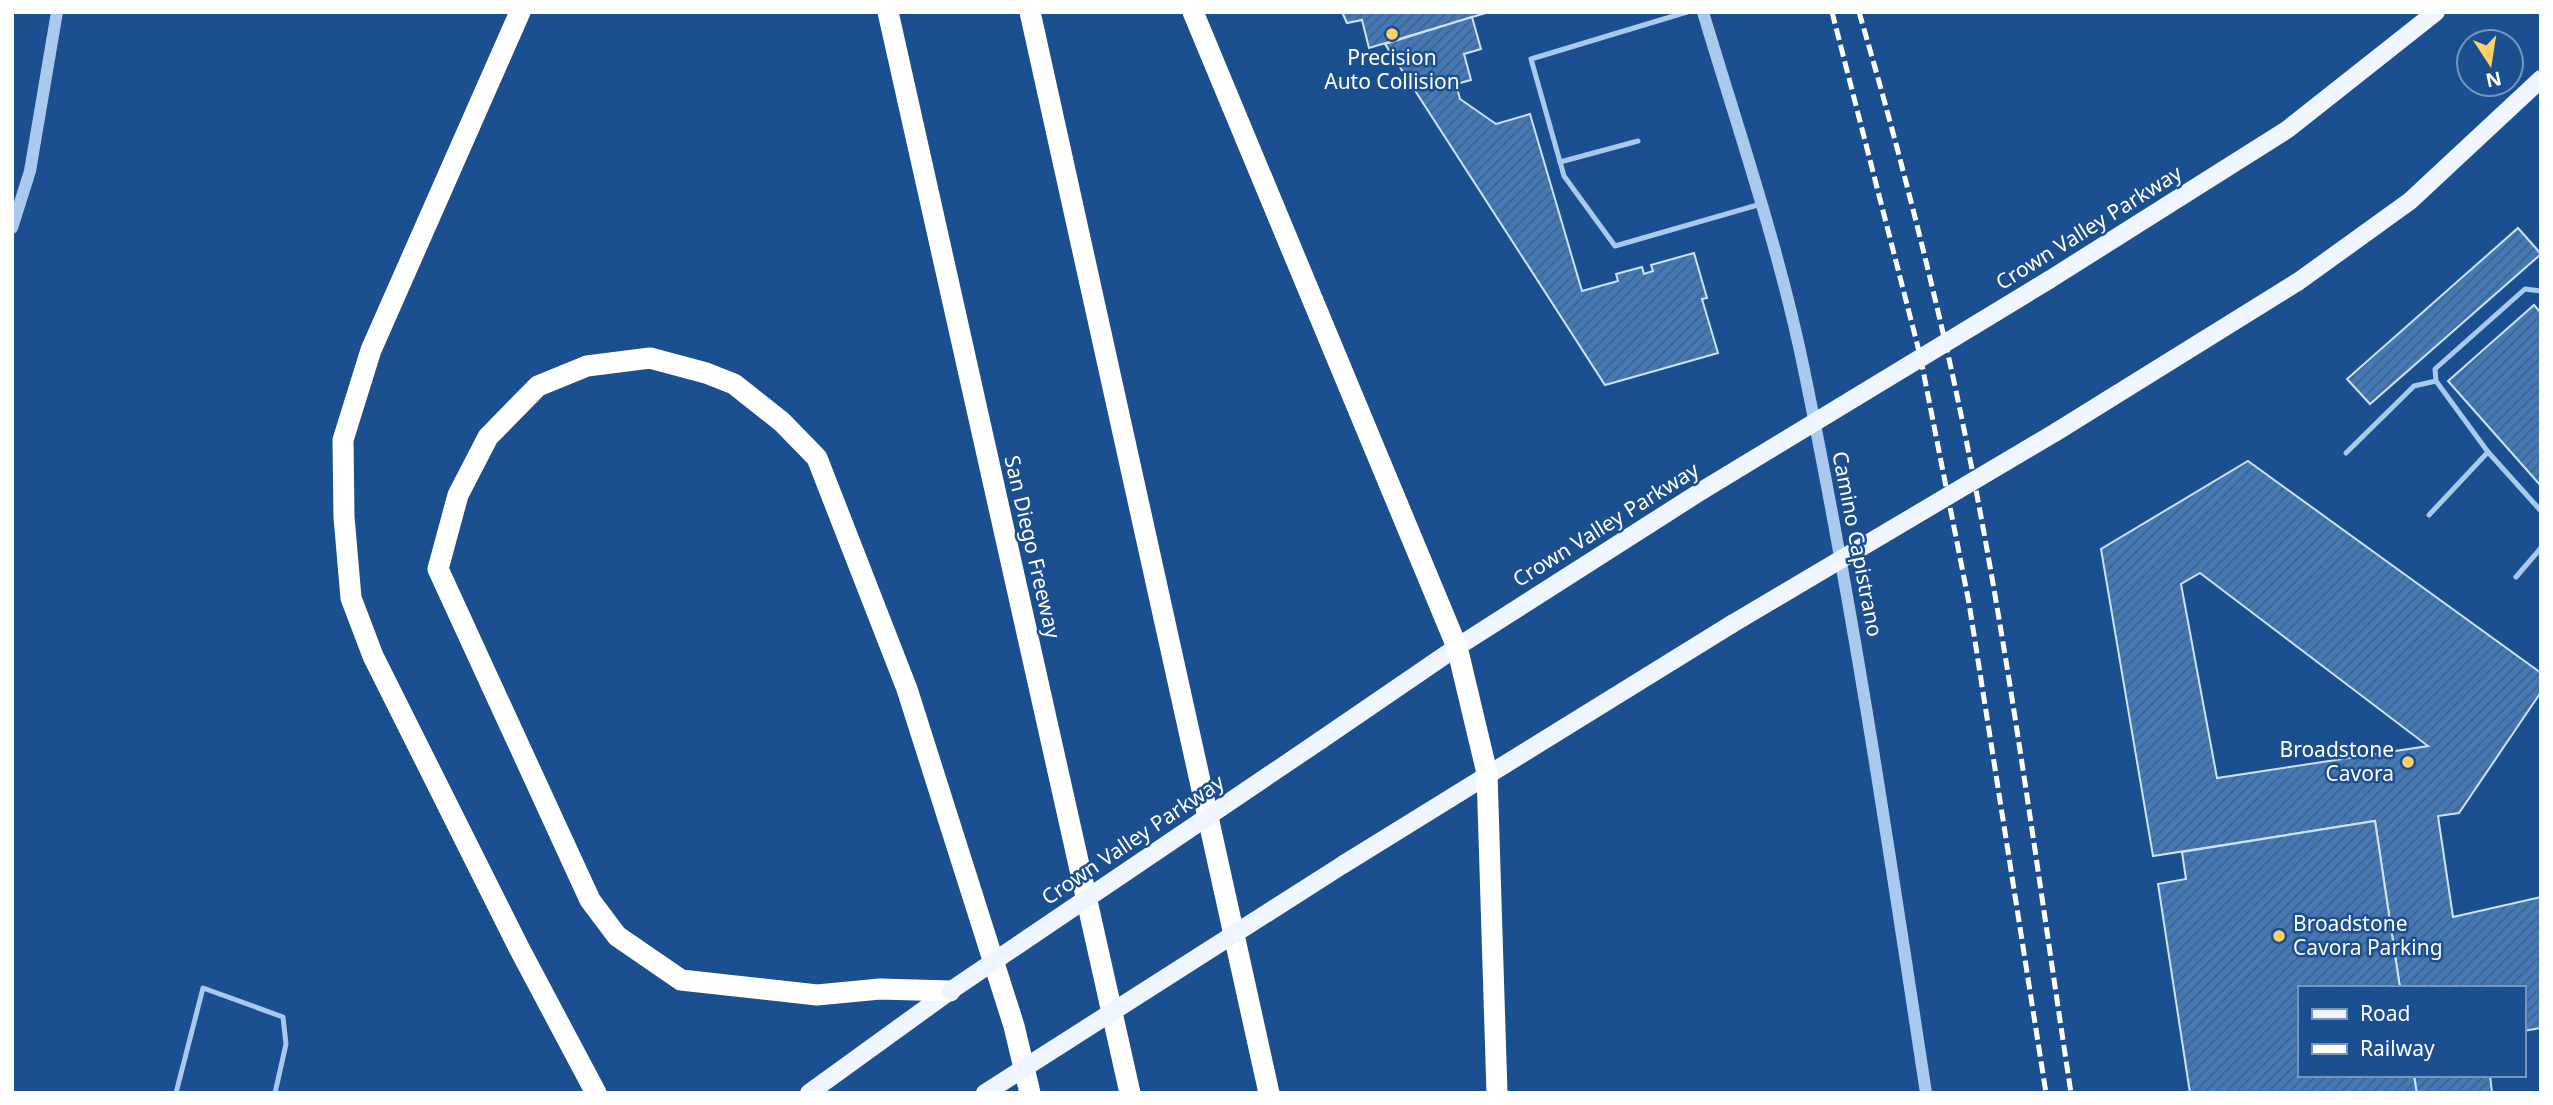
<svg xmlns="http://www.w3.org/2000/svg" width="2553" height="1105" font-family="'Noto Sans',sans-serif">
	<defs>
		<pattern id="building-hatch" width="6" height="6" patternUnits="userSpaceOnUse" patternTransform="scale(1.75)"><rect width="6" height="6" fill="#4478b7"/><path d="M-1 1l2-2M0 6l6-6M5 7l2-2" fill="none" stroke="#486282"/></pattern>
	</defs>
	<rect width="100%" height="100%" fill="#1b4f8f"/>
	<!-- building -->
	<g fill="url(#building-hatch)" stroke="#cfe3fa" stroke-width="2" fill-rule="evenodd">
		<polygon points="1342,12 1489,12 1369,48 1362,20 1347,23"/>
		<polygon points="1472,17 1481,49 1464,54 1471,80 1456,84 1460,99 1496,124 1530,114 1582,291 1618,281 1616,274 1642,267 1644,274 1653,271 1651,265 1694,253 1707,298 1702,299 1718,353 1605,385 1385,44"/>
		<polygon points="2518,228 2541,254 2370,404 2347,379"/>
		<polygon points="2534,305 2541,313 2541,486 2448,381"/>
		<path d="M2248,461L2541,673V692L2459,813L2438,816L2453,917L2541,897V1028L2523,1031V988H2400L2375,821L2153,856L2101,549ZM2200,573L2428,746L2217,778L2181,584Z"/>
		<polygon points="2375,821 2400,988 2299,988 2299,1075 2414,1075 2417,1093 2190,1093 2158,884 2186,879 2182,852"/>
		<polygon points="2414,1075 2490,1075 2492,1093 2417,1093"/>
	</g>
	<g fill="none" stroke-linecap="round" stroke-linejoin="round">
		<!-- service -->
		<g stroke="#a9c9ee" stroke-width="5">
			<polyline points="1687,12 1531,59 1564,176 1615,246 1761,204"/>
			<polyline points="1560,162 1638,141"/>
			<polyline points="2541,291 2525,289 2435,369 2436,381 2488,452 2541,511"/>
			<polyline points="2346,453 2414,386 2436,381"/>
			<polyline points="2429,515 2488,452"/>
			<polyline points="2516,577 2541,548"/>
			<polyline points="176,1093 203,988 283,1017 286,1044 275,1093"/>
		</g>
		<!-- tertiary -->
		<g stroke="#a9c9ee" stroke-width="12">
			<path d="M1703,12C1738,129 1778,245 1803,365C1853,606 1889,849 1926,1093"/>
			<polyline points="12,228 30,171 57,12"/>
		</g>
		<!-- primary -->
		<g stroke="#f0f6ff" stroke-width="18">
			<polyline points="2049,280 2288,129 2436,12"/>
			<polyline points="2056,432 2299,281 2410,201 2541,79"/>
			<polyline points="1321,740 1457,647 1703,490"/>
			<polyline points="1344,864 1732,624"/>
			<polyline points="809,1093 950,991"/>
		</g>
		<!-- motorway -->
		<g stroke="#fff" stroke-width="21">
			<polyline points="520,12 371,350 343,440 344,517 351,598 373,656 519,948 596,1093"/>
			<polyline points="888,12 1130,1093"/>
			<polyline points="1030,12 1269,1093"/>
			<polyline points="1193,12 1457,647 1487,773 1497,1093"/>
			<polyline points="950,991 880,989 817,995 681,980 617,936 590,900 438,569 458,495 488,437 538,386 587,366 650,358 706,373 734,384 782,422 817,458 907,689 1014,1026 1030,1093"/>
		</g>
		<!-- rail -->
		<g stroke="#fff" stroke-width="5" stroke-dasharray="12 5" stroke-linecap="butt">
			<polyline points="1832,12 1920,355 1969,603 2046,1093"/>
			<path d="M1859,12C1892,124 1921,237 1947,350C2002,594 2033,845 2071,1093"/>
		</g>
		<!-- primary-bridge -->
		<g stroke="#f0f6ff" stroke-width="18">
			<polyline points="1703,490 2049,280"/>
			<polyline points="1732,624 2056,432"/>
			<polyline points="950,991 1321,740"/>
			<polyline points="985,1093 1344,864"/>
		</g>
	</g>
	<!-- markers -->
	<g fill="#ffd166" stroke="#1b4f8f" stroke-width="2.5">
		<circle cx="1392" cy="34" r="7"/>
		<circle cx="2408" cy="762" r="7"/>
		<circle cx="2279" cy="936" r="7"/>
	</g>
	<g text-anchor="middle" stroke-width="5" stroke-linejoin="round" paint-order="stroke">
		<!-- poi labels -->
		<g font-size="21" fill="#fff" stroke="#1b4f8f">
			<text x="1392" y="65">Precision<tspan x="1392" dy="24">Auto Collision</tspan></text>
			<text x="2394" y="757" text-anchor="end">Broadstone<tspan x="2394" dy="24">Cavora</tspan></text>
			<text x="2293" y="931" text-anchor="start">Broadstone<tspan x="2293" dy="24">Cavora Parking</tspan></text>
		</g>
		<!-- street labels -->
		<g font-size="21" fill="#fff" stroke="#1b4f8f">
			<text transform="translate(2089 228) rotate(-32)" y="7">Crown Valley Parkway</text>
			<text transform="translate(1606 525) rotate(-32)" y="7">Crown Valley Parkway</text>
			<text transform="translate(1857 544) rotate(79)" y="7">Camino Capistrano</text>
			<text transform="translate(1032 547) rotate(77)" y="7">San Diego Freeway</text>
			<text transform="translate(1133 840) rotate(-34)" y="7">Crown Valley Parkway</text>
		</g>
	</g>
	<!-- border -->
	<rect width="2553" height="1105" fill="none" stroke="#ffffff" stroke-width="28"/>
	<!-- legend -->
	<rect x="2298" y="986" width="228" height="91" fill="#1b4f8f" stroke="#7695bc" stroke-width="2"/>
	<rect x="2312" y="1009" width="35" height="10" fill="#f0f6ff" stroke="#7695bc" stroke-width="2"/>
	<text x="2360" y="1021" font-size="21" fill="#ffffff">Road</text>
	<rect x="2312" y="1044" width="35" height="10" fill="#ffffff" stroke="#7695bc" stroke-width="2"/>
	<text x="2360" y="1056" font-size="21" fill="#ffffff">Railway</text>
	<!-- north arrow -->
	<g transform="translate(2490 63) rotate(168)"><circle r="33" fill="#1b4f8f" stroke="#7695bc" stroke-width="2"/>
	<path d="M0-5L12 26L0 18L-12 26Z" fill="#ffd166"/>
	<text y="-10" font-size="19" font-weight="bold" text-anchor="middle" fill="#ffffff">N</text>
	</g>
</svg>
